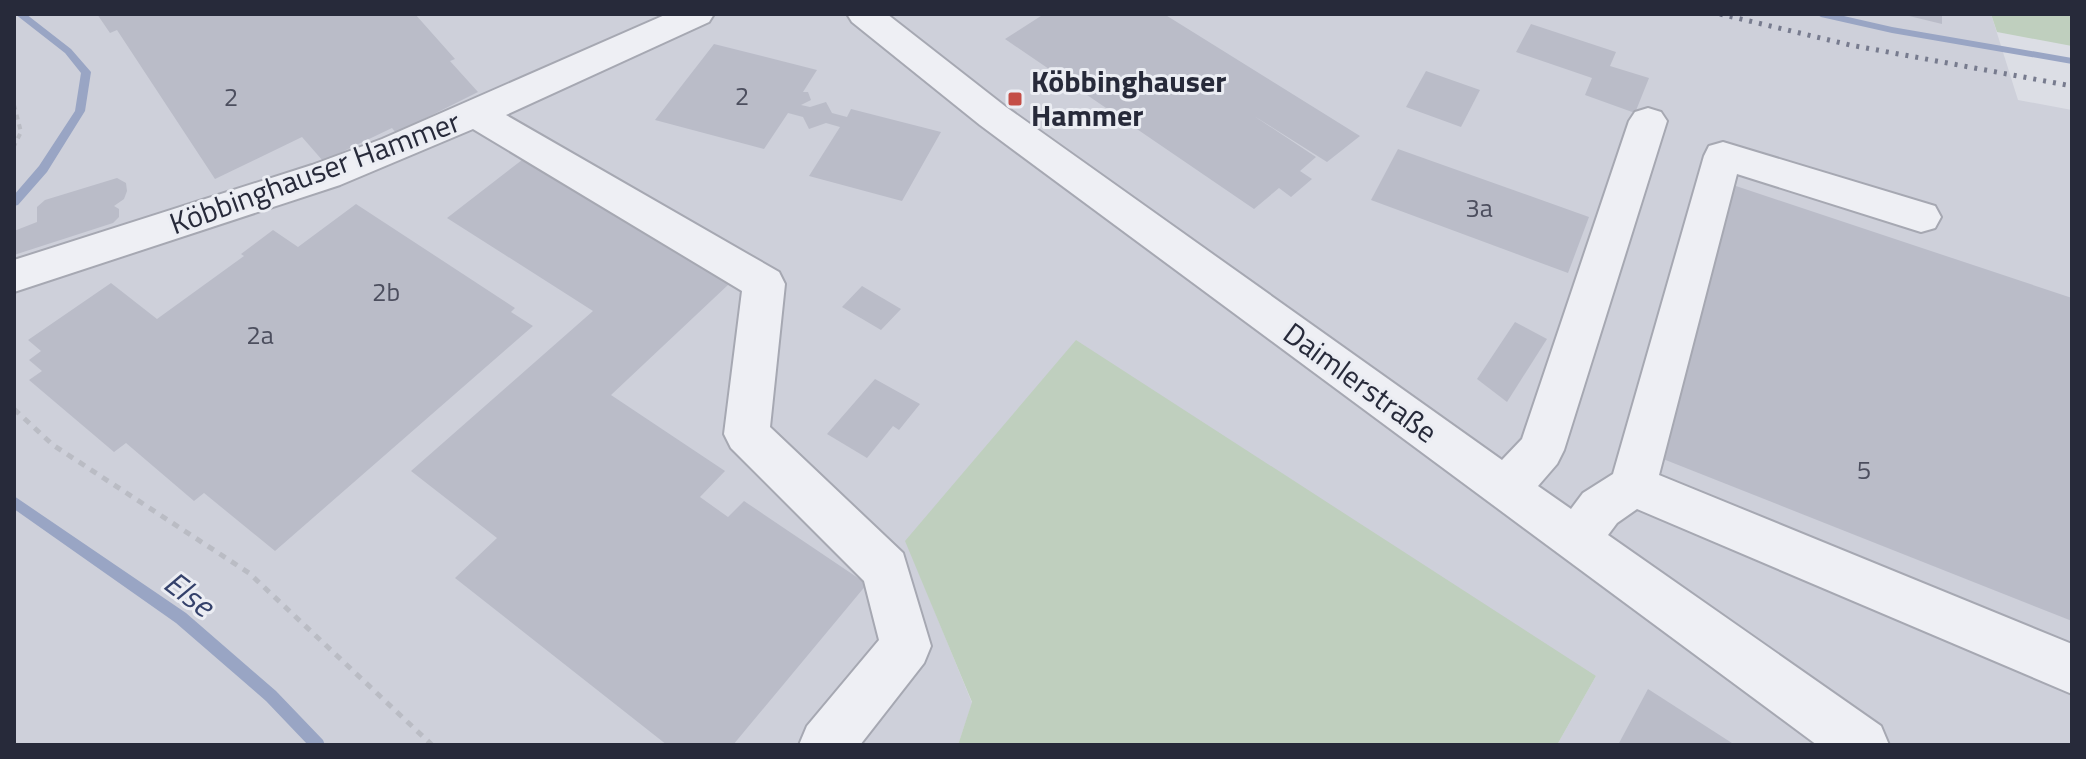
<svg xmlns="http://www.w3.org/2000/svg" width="2086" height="759" font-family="'Titillium Web',sans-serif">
	<rect width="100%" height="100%" fill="#dcdee5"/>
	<!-- built -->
	<polygon fill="#ced0da" points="14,14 1991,14 2018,100 2072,110 2072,745 1557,745 1596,676 906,541 972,703 958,745 14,745"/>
	<!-- green -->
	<g fill="#bfcfbe">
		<polygon points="1991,14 2072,14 2072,46 1997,32"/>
		<polygon points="1076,340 1596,676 1557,745 958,745 972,702 905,541"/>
	</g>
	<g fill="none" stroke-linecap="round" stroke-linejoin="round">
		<!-- stream -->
		<g fill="#99a5c4" fill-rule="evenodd">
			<polygon points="15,14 26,14 71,49 91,72 85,111 47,172 18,205 14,206 14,195 39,166 75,111 81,73 65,53"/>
			<polygon points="1816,14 1835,14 1892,27 2072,58 2072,64 1892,33 1821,17"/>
			<polygon points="14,496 186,613 276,691 323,740 325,745 308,745 266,701 176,623 14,509"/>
		</g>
	</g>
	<!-- building -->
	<g fill="#babcc8">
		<polygon points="97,14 415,14 455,59 450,61 478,92 396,133 392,128 323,161 302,137 215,179 117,30 110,33"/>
		<polygon points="1044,14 1164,14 1360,136 1327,162 1254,116 1316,157 1300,171 1312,179 1291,197 1279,188 1254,209 1005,39"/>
		<polygon points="1942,14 1942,24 1905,15 1905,14"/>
		<polygon points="1531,24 1616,52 1610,66 1649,78 1635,113 1585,95 1592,78 1516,52"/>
		<polygon points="714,44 817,70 803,92 808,92 811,100 801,105 810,107 826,102 832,113 847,117 851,109 941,132 902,201 809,176 840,127 826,123 809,129 803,117 788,113 764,149 655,120"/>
		<polygon points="1426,71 1480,90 1461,127 1406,107"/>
		<polygon points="1398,149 1589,217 1568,273 1371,200"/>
		<polygon points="522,160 729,284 611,395 725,471 700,497 728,517 744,501 867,584 733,745 667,745 455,578 497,538 411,471 593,311 447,218"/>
		<polygon points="117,178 126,183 127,191 124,199 114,206 119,209 119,217 113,223 14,255 14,231 37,222 37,207 45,200"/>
		<polygon points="1730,184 2072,298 2072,621 1658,457"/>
		<polygon points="356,204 515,308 511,312 533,326 275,551 204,493 194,501 126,443 114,452 29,380 42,371 29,360 41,351 28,340 111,283 157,319 244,256 241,254 273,230 298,247"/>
		<polygon points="862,286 901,309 881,330 842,307"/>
		<polygon points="1515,322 1547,339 1507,402 1477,379"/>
		<polygon points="875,379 920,404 899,430 893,426 867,458 827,434"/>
		<polygon points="1648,689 1735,745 1618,745"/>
	</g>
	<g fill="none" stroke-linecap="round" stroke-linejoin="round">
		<!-- minor casing -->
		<g stroke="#a6a8b2" stroke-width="4">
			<g id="minor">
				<polygon points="667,14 714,14 709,22 506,115 779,272 785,284 770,427 903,553 931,646 924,663 860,745 799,745 807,726 879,640 864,581 731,448 724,434 742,291 473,129 340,185 14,292 14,260 312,165 382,139"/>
				<polygon points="847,14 887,14 1006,107 1502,460 1522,439 1629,121 1635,112 1648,108 1661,112 1667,121 1564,450 1557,464 1538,486 1571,509 1583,493 1613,474 1704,156 1709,146 1723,142 1935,206 1941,217 1935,228 1921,232 1737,174 1659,475 2072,644 2072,694 1637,509 1617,523 1608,535 1881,726 1889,745 1817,745 980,125 852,22"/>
			</g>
		</g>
		<!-- path-far1 -->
		<polyline stroke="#babcc4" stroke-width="4" stroke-dasharray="5 5" stroke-linecap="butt" points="14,105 21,132 14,146"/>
		<!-- path -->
		<polyline stroke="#babcc4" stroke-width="5" stroke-dasharray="7 7" stroke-linecap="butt" points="14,409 53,445 249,573 432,745"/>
		<!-- minor -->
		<use href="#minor" fill="#eeeff4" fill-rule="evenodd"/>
		<!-- rail -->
		<polyline stroke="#777b8e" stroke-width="5" stroke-dasharray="3 7" stroke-linecap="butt" points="1720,14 1850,45 2072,86"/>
	</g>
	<!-- markers -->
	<rect fill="#c44e47" stroke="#ebedf3" stroke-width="3" x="1007" y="91" width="16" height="16" rx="4"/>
	<g text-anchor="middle" stroke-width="6" stroke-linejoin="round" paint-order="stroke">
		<!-- number labels -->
		<g font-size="26" fill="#4c4e5e">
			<text x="742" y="105">2</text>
			<text x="231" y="106">2</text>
			<text x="1479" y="217">3a</text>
			<text x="386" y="301">2b</text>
			<text x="260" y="344">2a</text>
			<text x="1864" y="479">5</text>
		</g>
		<!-- poi labels -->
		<g font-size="30" font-weight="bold" fill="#272a3a" stroke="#ebedf3" text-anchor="start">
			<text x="1031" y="92">Köbbinghauser<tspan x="1031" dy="34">Hammer</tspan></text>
		</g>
		<!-- street labels -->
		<g font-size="30" fill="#272a3a" stroke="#ebedf3">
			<text transform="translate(315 173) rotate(-20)" y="10">Köbbinghauser Hammer</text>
			<text transform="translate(1360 383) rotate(36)" y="10">Daimlerstraße</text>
		</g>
		<!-- water labels -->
		<g font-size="32" font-style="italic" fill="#34416b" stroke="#ebedf3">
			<text transform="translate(189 594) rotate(37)" y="11">Else</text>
		</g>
	</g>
	<!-- border -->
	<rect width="2086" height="759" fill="none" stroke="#272a3a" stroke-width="32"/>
</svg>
